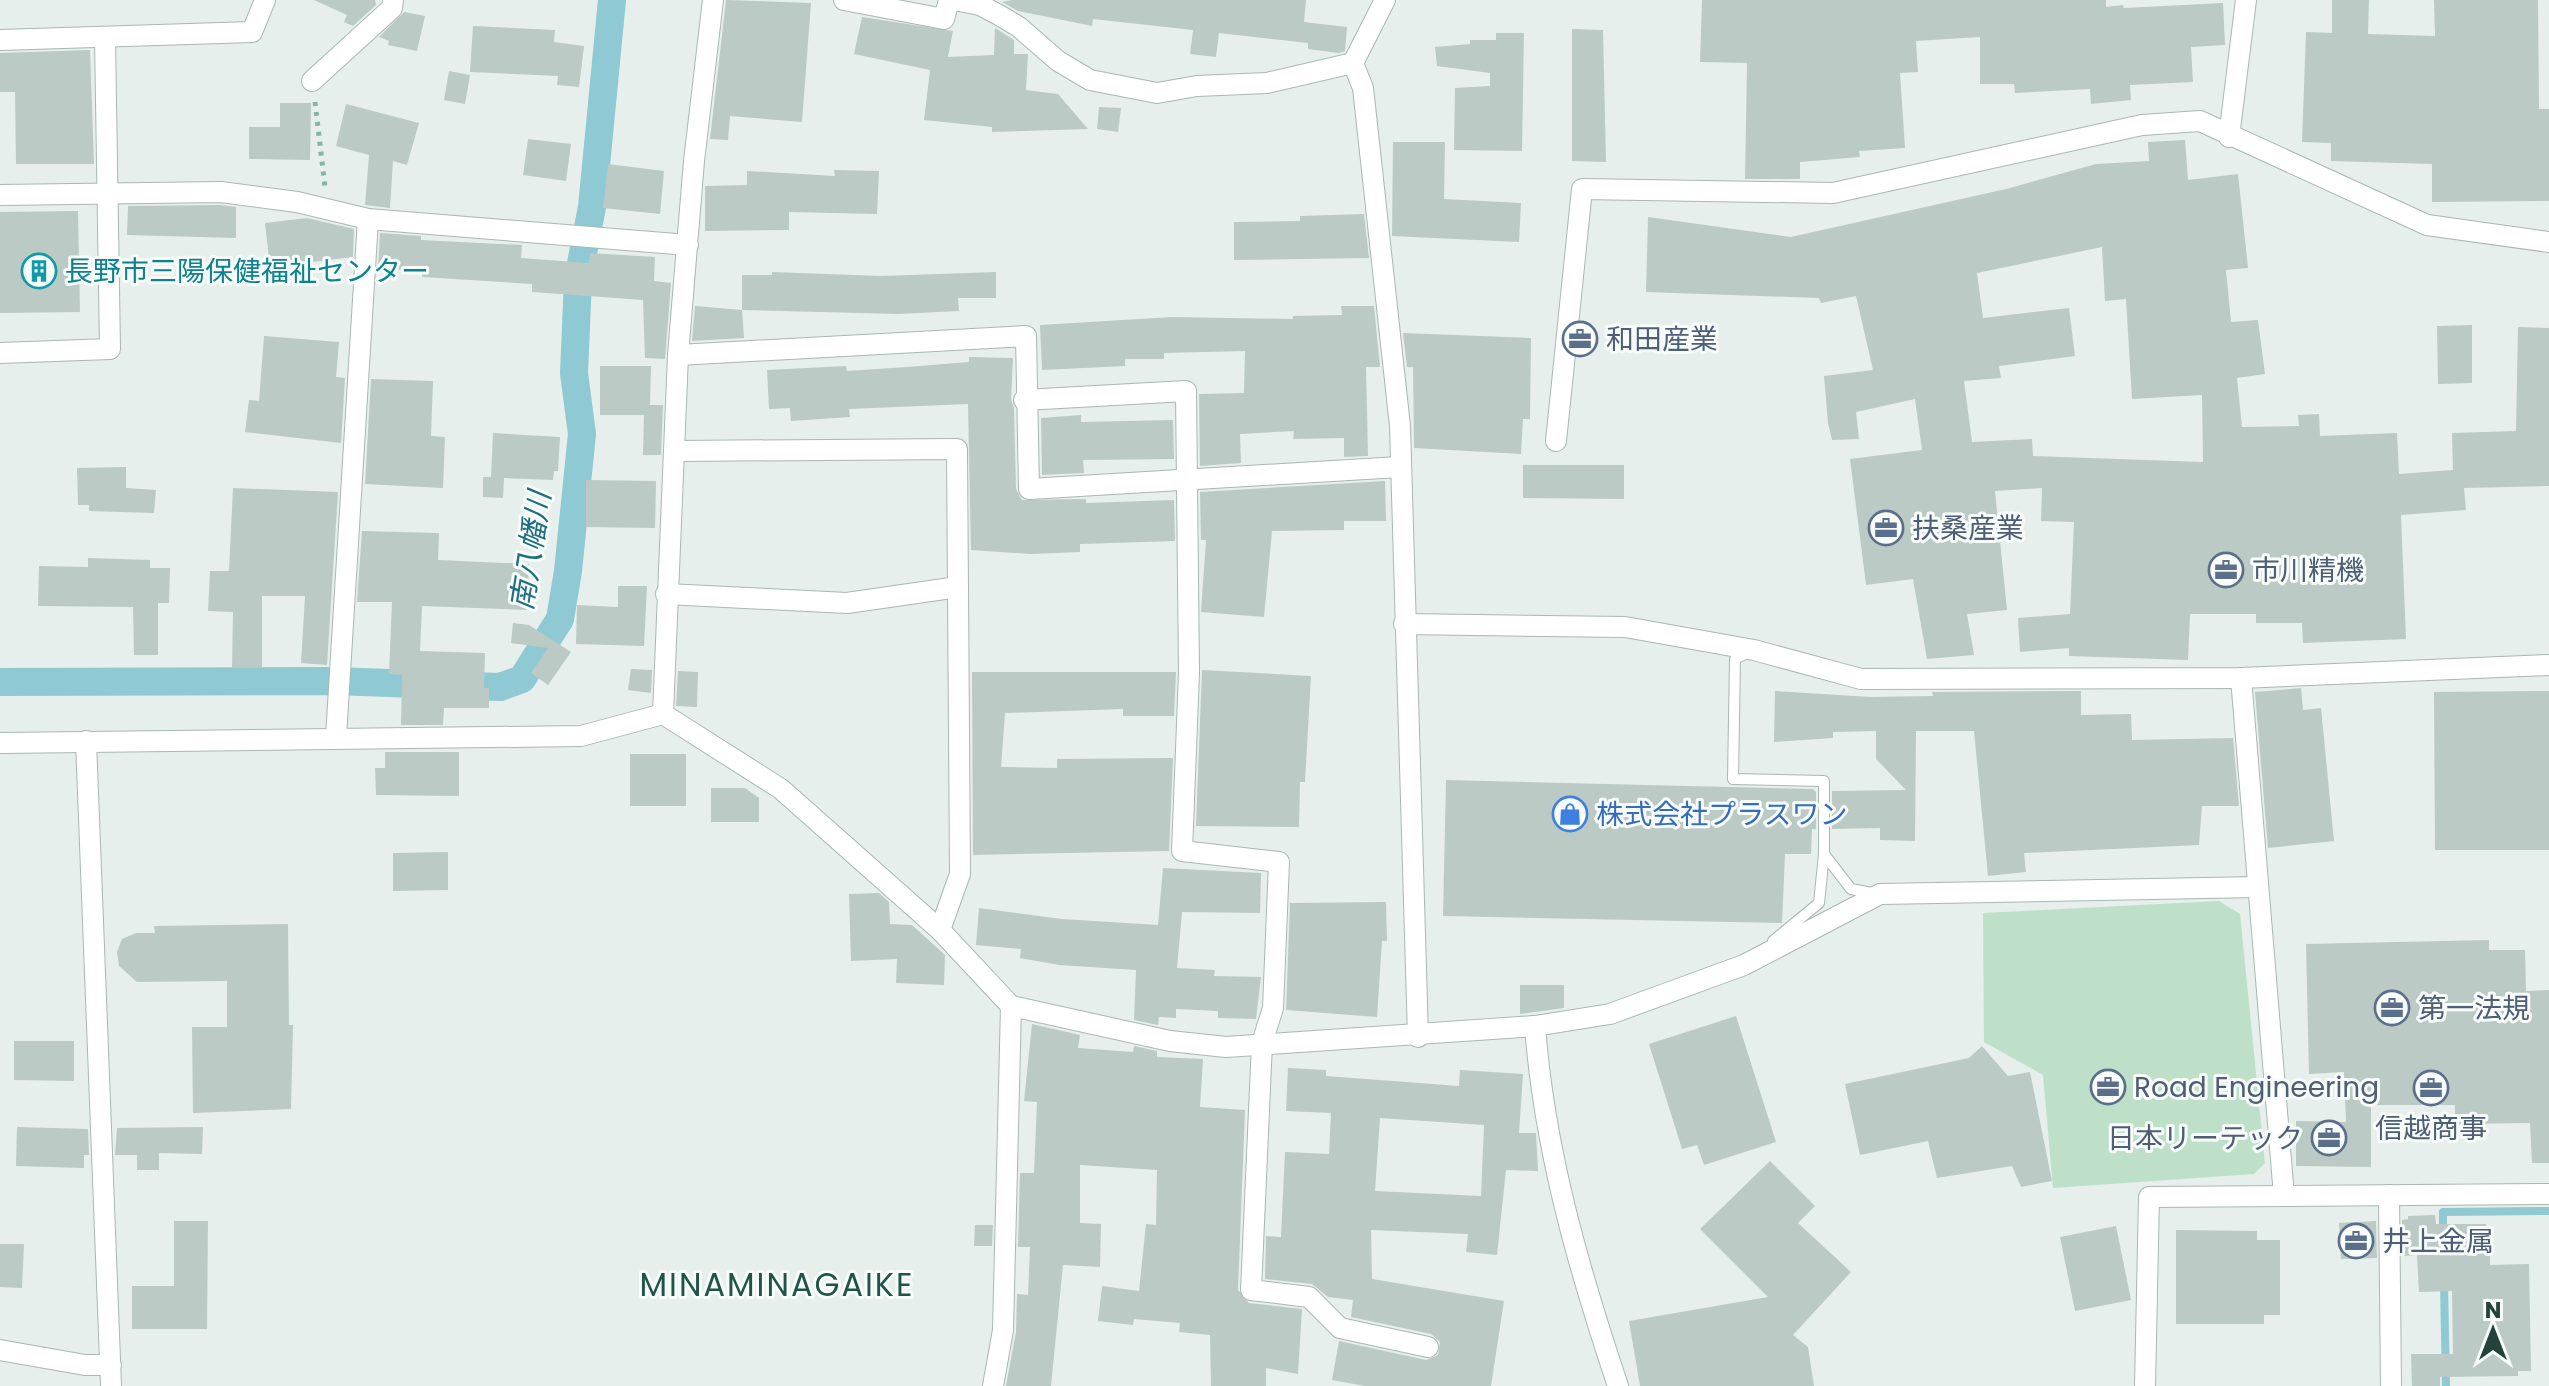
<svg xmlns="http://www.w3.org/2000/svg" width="2549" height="1386" font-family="Poppins,'Noto Sans JP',sans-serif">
	<rect width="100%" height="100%" fill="#e6efeb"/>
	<!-- green -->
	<polygon fill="#bfe0c8" points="2219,901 2240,914 2265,1163 2254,1174 2053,1188 2043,1075 1984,1042 1983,913"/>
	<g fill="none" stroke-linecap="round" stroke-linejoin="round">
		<!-- stream -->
		<g stroke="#8ec9d4" stroke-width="8">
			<polyline points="2443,1233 2443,1212 2549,1211"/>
			<polyline points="2444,1283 2446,1386"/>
		</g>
		<!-- canal -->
		<polyline stroke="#8ec9d4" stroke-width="28" points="0,682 334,681 500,687 522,679 560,619 568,571 582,434 574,373 578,279 592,207 612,0"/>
	</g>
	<!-- building -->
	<g fill="#bbcac4" fill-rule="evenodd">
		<polygon points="314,0 375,0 376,5 353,26 344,22 347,15"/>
		<polygon points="726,0 811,3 802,122 730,116 728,140 710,139"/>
		<polygon points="1012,0 1306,0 1304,22 1347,27 1345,51 1339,53 1308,49 1308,43 1219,33 1216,57 1190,54 1193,30 1093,19 1092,26 1018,11 1002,2"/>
		<polygon points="1702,0 2106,0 2106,7 2123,5 2124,8 2223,3 2225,45 2191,47 2193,82 2130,85 2131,100 2091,104 2090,89 2015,93 2014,84 1980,84 1980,37 1916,41 1918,72 1900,73 1905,148 1859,151 1860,157 1800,162 1800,179 1745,179 1747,63 1700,62"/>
		<polygon points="2332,0 2369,0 2368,34 2435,36 2434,0 2538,0 2539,109 2549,109 2549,201 2432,202 2432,164 2331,161 2331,143 2302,142 2306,32 2332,33"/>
		<polygon points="404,12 425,16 417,51 388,45 389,41 379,37"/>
		<polygon points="862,17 953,31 948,57 994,55 995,28 1014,40 1014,54 1028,54 1026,90 1058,94 1088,129 992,132 992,127 924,120 930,70 854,54"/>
		<polygon points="473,26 555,30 554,42 584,46 579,87 557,85 558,76 470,72"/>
		<polygon points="1572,29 1603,30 1606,162 1572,161"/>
		<polygon points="1496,33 1524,33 1522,151 1454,150 1455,88 1490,86 1490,73 1437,66 1435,47 1470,44 1470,40 1496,40"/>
		<polygon points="90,50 94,164 16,164 15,92 0,92 0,53"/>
		<polygon points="449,71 470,75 465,104 444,100"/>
		<polygon points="280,103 311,103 310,160 249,159 249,127 280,127"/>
		<polygon points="346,104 419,123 407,165 393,161 390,208 365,205 369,155 336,146"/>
		<polygon points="1099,107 1121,108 1118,132 1097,129"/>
		<polygon points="528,139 571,144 566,181 523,175"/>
		<path d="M2185,140L2188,180L2238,174L2248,268L2226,270L2231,322L2258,320L2265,374L2237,378L2242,427L2299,426L2298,415L2319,414L2320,436L2397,433L2399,474L2453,470L2452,433L2516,431L2518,327L2549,328V486L2464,488L2466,510L2401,515L2406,639L2303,643L2302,623H2256V614H2190L2188,660L2069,656V648L2020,652L2018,618L2070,614L2074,522L2041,521L2042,488L1995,491L2007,610L1967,614L1974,655L1927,659L1913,579L1866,585L1850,459L1922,450L1915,399L1856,412L1859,439L1832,440L1828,423L1824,376L1873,370L1856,296L1821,303L1819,298L1646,292L1648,217L1791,237L2006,189L2096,164L2149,161L2148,142ZM2102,247L2105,301L2126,299L2132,399L2202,395L2203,462L2033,456L2032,439L1972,442L1964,381L2001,378L1999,366L2075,356L2069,308L1983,318L1977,273Z"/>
		<polygon points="1393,142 1445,142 1444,199 1521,203 1519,242 1392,236"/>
		<polygon points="608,164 664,171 660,214 603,208"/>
		<polygon points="834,170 879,171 877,214 789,212 789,230 705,231 705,186 747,185 747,171 835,176"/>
		<polygon points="220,205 236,207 236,238 127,235 128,206"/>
		<polygon points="78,211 80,312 0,313 0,212"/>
		<polygon points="1364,214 1369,258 1234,260 1234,222 1300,221 1300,216"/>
		<polygon points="307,218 354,229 353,257 270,267 265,223"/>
		<polygon points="380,233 421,236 421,240 522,245 521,258 589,263 590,253 655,257 654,281 671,283 665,359 645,358 643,300 532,292 532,284 422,277 422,271 378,268"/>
		<polygon points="772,272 881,276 996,272 996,298 958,298 959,311 898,314 742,310 742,275 772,275"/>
		<polygon points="695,306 742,310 744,338 692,341"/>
		<polygon points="1341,306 1374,306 1380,367 1366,367 1368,456 1344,457 1344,438 1293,439 1294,431 1240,434 1241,463 1200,466 1199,394 1244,393 1245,351 1164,353 1164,359 1125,359 1125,366 1042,370 1040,325 1172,317 1293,319 1293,316 1342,315"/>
		<polygon points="2472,325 2472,383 2438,384 2437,326"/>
		<polygon points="1403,333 1531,338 1530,419 1523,419 1521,454 1414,448 1413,367 1407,367"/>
		<polygon points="264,336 339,342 336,377 345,378 341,443 245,432 249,400 259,401"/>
		<polygon points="969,357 1013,358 1011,400 1014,408 1016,489 1022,500 1086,499 1086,503 1174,500 1175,541 1080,544 1080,552 1031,554 971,550 968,404 849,409 850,417 791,421 790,408 769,409 767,370 846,366 847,371 907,367 969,362"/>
		<polygon points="600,366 651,366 650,405 663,405 661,455 643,455 644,415 600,415"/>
		<polygon points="371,379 433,381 431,436 445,437 443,488 365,484"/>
		<polygon points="1081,415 1081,422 1173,420 1174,459 1083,460 1084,473 1042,475 1041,418"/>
		<polygon points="493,433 560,437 558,471 554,471 553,480 504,478 503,498 483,497 483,477 491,477"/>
		<polygon points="1523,465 1624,465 1624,499 1523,498"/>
		<polygon points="126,467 126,488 156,490 154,513 89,511 89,505 78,505 77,468"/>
		<polygon points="586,480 656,481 655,528 586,527"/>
		<polygon points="1385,481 1386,521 1344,521 1344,530 1272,531 1264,617 1201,612 1206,540 1201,540 1200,492"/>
		<polygon points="233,488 338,492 327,665 301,663 305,596 262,596 262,668 232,668 233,612 208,611 210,571 229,571"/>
		<polygon points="362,531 439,533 438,560 529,564 527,610 422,606 420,651 485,653 484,688 489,688 489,708 444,708 443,725 401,725 402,675 389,674 392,602 357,602"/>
		<polygon points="88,558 150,560 150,568 170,568 169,603 158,603 158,655 134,655 133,607 38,606 39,566 88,567"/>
		<polygon points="618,586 647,586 644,646 576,644 577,605 618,607"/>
		<polygon points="513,623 529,625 571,652 548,685 531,673 548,648 511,643"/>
		<polygon points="631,669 652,670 651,693 628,690"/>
		<polygon points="1202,670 1311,676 1305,782 1300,782 1299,827 1196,826"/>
		<polygon points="678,671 698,672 697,707 676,706"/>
		<polygon points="972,672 1176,672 1174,716 1123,716 1123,709 1005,713 1001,767 1057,768 1057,759 1173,758 1169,851 973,855"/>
		<polygon points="2301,688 2303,710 2321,708 2334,841 2268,848 2255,692"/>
		<polygon points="1775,691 1871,697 1933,696 1932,692 2081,691 2081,715 2131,714 2132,740 2233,738 2239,806 2202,806 2199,845 2024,853 2026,872 1988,876 1974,731 1916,731 1915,841 1880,840 1880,828 1832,829 1832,791 1906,790 1876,759 1876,731 1833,732 1833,738 1774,742"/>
		<polygon points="2549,691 2549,850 2435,850 2434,692"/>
		<polygon points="385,752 459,752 459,796 376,795 375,768 385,768"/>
		<rect x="630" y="754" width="56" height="52"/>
		<polygon points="1446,780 1813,789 1816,792 1816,829 1812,829 1811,854 1785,854 1782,923 1443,916"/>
		<polygon points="711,788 745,788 759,798 759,822 711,822"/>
		<polygon points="448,852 448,890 393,891 393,853"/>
		<polygon points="1163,868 1261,873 1260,913 1182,912 1177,968 1215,970 1214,976 1261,977 1256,1019 1218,1018 1218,1011 1176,1009 1176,1018 1159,1017 1158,1025 1134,1020 1136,970 1059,965 1020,958 1021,949 976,945 979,908 1062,919 1158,925"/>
		<polygon points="879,893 889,902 890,924 912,925 945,955 944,985 896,983 897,959 851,961 849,894"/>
		<polygon points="1386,902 1387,941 1382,941 1377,1017 1286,1010 1290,903"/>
		<polygon points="288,924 289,1025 293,1025 291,1109 193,1113 192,1027 227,1027 227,981 137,982 119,966 117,952 122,939 136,933 155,933 154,926"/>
		<polygon points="2489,940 2489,950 2525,950 2526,991 2549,990 2549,1163 2532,1163 2530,1123 2455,1124 2455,1105 2371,1105 2371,1167 2296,1166 2296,1121 2346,1122 2344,1072 2309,1074 2306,944"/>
		<polygon points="1520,985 1564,985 1564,1008 1520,1014"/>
		<polygon points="1736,1016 1776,1142 1704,1165 1697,1145 1682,1149 1649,1044"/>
		<polygon points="1032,1024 1080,1035 1078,1048 1133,1052 1134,1046 1157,1051 1157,1057 1203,1059 1200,1107 1245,1110 1238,1290 1249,1303 1302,1309 1298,1374 1266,1368 1266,1386 1211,1386 1210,1335 1179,1332 1180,1323 1134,1319 1133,1325 1098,1321 1102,1286 1139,1291 1146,1224 1156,1225 1157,1170 1080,1165 1080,1223 1101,1224 1100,1267 1063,1265 1051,1386 1006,1386 1016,1332 1017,1294 1028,1295 1030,1247 1018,1247 1020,1173 1034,1173 1037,1102 1024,1101"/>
		<polygon points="14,1041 74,1041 74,1081 14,1080"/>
		<polygon points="1982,1046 2008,1076 2030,1072 2052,1181 2021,1187 2012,1166 1937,1178 1928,1141 1860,1155 1845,1084 1969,1058"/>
		<path d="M1288,1068L1326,1070V1076L1459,1086L1460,1070L1523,1074L1519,1133H1536L1538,1171L1506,1170L1497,1255L1466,1252L1468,1234L1371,1230L1372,1279L1504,1301L1491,1386H1365L1332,1380L1339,1341L1426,1360L1438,1355L1440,1342L1431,1334L1351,1317L1353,1300L1328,1297L1312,1284L1265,1279L1266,1236L1281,1237L1285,1152L1329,1154L1331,1113L1286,1111ZM1380,1118L1484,1125L1481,1196L1375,1191Z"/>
		<polygon points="17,1127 88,1129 89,1155 84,1155 84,1168 16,1166"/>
		<polygon points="203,1127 202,1154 159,1153 159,1170 137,1170 137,1155 115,1155 117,1128"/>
		<polygon points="1770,1161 1815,1206 1798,1223 1851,1272 1793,1335 1808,1347 1814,1386 1640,1386 1629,1321 1768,1297 1700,1229"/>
		<polygon points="2435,1215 2436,1224 2486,1224 2486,1236 2490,1236 2490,1265 2529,1264 2531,1371 2518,1371 2518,1376 2440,1377 2440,1386 2412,1386 2411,1354 2453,1354 2452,1291 2419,1292 2417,1255 2403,1256 2402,1220 2408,1219 2408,1216"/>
		<polygon points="174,1221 208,1221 207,1329 132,1329 132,1286 174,1286"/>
		<polygon points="2376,1221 2377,1258 2341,1259 2339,1223"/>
		<polygon points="975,1225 993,1225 992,1246 974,1246"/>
		<polygon points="2116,1226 2131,1300 2075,1311 2060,1237"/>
		<polygon points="2176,1230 2257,1231 2257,1240 2280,1240 2280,1315 2264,1315 2264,1324 2176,1324"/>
		<polygon points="0,1244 24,1244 22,1288 0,1287"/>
	</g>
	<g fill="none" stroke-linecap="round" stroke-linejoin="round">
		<!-- service casing -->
		<g stroke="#a8b8b2" stroke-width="12">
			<g id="service">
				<polyline points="1749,652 1735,659 1733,779 1824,781 1824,854 1819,903 1773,941"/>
				<polyline points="1824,854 1851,889 1877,894"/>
			</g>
		</g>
		<!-- minor casing -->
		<g stroke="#a8b8b2" stroke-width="22">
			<g id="minor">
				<polyline points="844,0 944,19 949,0"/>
				<polyline points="954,0 980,5 999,15 1019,27 1058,61 1090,80 1157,93 1197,86 1267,83 1353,63"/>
				<polyline points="1385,0 1353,63 1363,88 1400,426 1418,1037"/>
				<polyline points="0,40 252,32 265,0"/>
				<polyline points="312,81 392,8 393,0"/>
				<polyline points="2229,137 2246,0"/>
				<polyline points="0,195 221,192 297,202 368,219 688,245"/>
				<polyline points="0,353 110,349 105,38"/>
				<polyline points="678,355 1026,336 1029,489 1399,467"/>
				<polyline points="1024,400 1186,391 1189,673 1182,851 1279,862 1273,1008 1262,1043 1251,1290 1309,1297 1340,1328 1428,1347"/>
				<polyline points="1556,441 1582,189 1833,193 2142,125 2200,121 2427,225 2549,242"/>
				<polyline points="676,451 957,449 960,874 940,930"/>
				<polyline points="666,594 847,603 958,587"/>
				<polyline points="1404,624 1625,627 1754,650 1861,679 2241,678 2549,665"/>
				<polyline points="2241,678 2284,1196"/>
				<polyline points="663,714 678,355 694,161 713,0"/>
				<polyline points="663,714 781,789 940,930 1011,1006"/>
				<polyline points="336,737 368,219"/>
				<polyline points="86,741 111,1386"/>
				<polyline points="0,743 581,736 663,714"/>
				<path d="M1535,1026C1544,1149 1579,1270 1618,1386"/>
				<polyline points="2389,1195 2391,1386"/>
				<polyline points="0,1350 85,1365 111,1365"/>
				<polyline points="993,1386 1003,1330 1011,1006 1170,1041 1226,1047 1535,1026 1610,1014 1744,965 1880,894 2258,887"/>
				<polyline points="2145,1386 2149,1197 2549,1194"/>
			</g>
		</g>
		<!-- path -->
		<polyline stroke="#86b3a5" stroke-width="5" stroke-dasharray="4 6" stroke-linecap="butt" points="315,102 325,187"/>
		<!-- service -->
		<use href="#service" stroke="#fff" stroke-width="10"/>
		<!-- minor -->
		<use href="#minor" stroke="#fff" stroke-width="20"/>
	</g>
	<!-- icons -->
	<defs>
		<g id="building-ring" transform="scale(1.8)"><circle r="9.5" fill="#f7fbf9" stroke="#0f9aa8" stroke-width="1.5"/><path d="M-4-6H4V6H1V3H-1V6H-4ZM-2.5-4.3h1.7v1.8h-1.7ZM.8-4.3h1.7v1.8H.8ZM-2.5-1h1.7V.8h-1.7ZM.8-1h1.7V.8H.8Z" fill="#0f9aa8"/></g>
		<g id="office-ring" transform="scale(1.8)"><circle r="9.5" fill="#f7fbf9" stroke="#5c6f8a" stroke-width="1.5"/><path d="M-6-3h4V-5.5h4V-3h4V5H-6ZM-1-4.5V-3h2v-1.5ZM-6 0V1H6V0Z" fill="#5c6f8a"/></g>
		<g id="shop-ring" transform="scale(1.8)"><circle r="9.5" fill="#f7fbf9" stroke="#3f7fe0" stroke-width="1.5"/><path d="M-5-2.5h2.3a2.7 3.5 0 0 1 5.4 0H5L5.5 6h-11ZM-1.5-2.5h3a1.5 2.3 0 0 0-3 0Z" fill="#3f7fe0"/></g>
	</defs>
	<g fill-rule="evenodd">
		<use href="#building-ring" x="39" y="271"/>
		<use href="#office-ring" x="1580" y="339"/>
		<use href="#office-ring" x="1886" y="528"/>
		<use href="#office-ring" x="2226" y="570"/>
		<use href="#shop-ring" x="1570" y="814"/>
		<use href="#office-ring" x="2392" y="1008"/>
		<use href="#office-ring" x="2108" y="1087"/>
		<use href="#office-ring" x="2431" y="1088"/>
		<use href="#office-ring" x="2329" y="1138"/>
		<use href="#office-ring" x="2356" y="1241"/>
	</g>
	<g text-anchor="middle" stroke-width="6" stroke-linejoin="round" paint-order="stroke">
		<!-- culture labels -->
		<g font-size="28" fill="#0d838f" stroke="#f7fbf9" text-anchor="start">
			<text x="65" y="281">長野市三陽保健福祉センター</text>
		</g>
		<!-- service labels -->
		<g font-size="28" fill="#4e5e75" stroke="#f7fbf9" text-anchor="start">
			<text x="1606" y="349">和田産業</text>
			<text x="1912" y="538">扶桑産業</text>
			<text x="2252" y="580">市川精機</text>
			<text x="2418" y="1018">第一法規</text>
			<text x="2134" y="1097">Road Engineering</text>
			<text x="2431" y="1138" text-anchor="middle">信越商事</text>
			<text x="2303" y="1148" text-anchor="end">日本リーテック</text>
			<text x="2382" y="1251">井上金属</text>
		</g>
		<!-- shop labels -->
		<g font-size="28" fill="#366cbe" stroke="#f7fbf9" text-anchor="start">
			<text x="1596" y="824">株式会社プラスワン</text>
		</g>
		<!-- water labels -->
		<g font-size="30" font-style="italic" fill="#1c6f80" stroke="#f7fbf9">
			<text transform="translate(531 551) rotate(-81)" y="10">南八幡川</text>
		</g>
		<!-- quarter labels -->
		<g font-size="32" letter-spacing="2" fill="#1f5548" stroke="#f7fbf9">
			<text x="777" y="1296">MINAMINAGAIKE</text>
		</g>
	</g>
	<!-- north arrow -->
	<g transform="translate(2493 1330)" stroke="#f7fbf9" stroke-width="6" paint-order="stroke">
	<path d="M0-6L14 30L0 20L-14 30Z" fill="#24423a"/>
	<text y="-12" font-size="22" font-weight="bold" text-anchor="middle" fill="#24423a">N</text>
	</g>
</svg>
